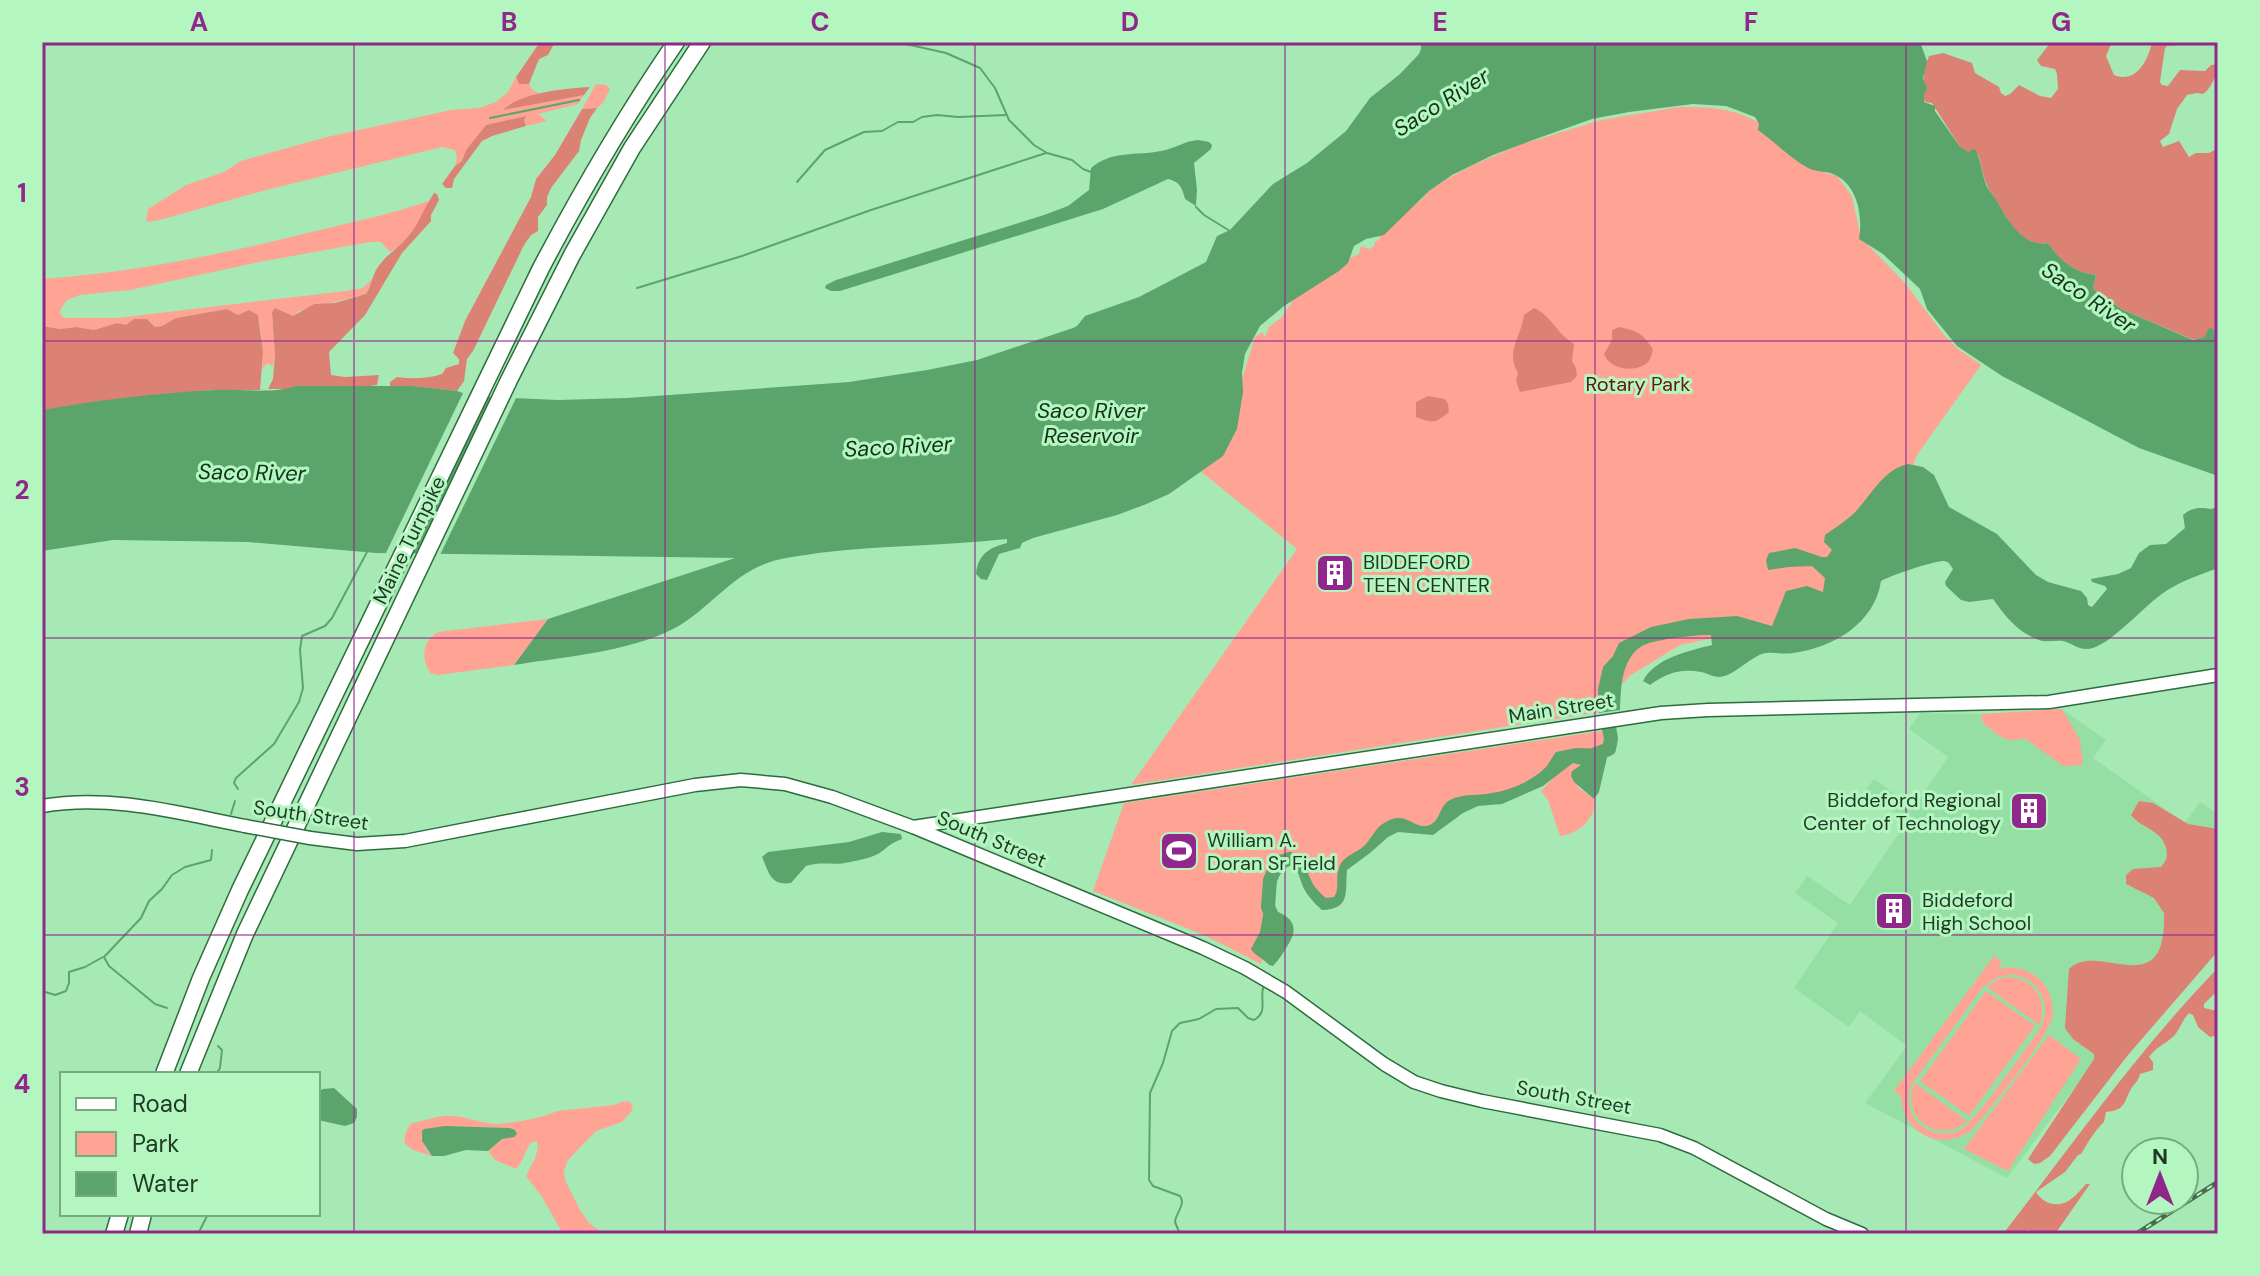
<svg xmlns="http://www.w3.org/2000/svg" width="2260" height="1276" font-family="'DM Sans',sans-serif">
	<rect width="100%" height="100%" fill="#a7e9b4"/>
	<!-- built -->
	<polygon fill="#96dfa4" points="2062,709 2106,740 2093,758 2185,823 2200,802 2218,814 2218,896 2007,1178 1865,1103 1907,1046 1860,1011 1849,1027 1794,988 1838,923 1795,893 1807,876 1850,905 1907,821 1865,791 1874,779 1914,807 1948,757 1909,729 1920,713 1984,714"/>
	<!-- green -->
	<g fill="#ffa495" fill-rule="evenodd">
		<polygon points="516,77 519,84 529,84 533,91 540,93 507,105 584,95 578,104 538,114 547,121 526,126 524,120 525,116 486,125 466,150 462,161 455,166 457,158 455,150 442,147 266,190 160,220 146,222 148,209 186,185 224,172 241,161 327,137 451,110 479,108 496,102 508,92"/>
		<polygon points="596,84 606,85 610,89 603,103 597,108 582,109"/>
		<path d="M1679,107C1695,107 1714,107 1730,111C1767,120 1797,150 1826,173L1837,176L1852,196L1861,238L1905,283L1944,335L1958,349L1981,365L1917,455L1889,530L1804,620L1680,645L1631,675L1609,697L1607,711L1131,785L1297,549L1194,466L1240,386L1255,337L1262,332L1265,337L1269,327L1282,317L1297,294L1348,259L1359,254L1361,246L1369,249L1374,246L1375,242L1380,239L1379,236L1400,212L1420,201L1429,191L1445,180L1473,165L1522,144L1601,120Z"/>
		<path d="M429,201C423,221 408,241 390,252L381,242H370L259,262L130,290L80,295L67,300L60,310L61,316L65,318H117L346,291L363,288L373,278L366,294L299,311L293,316L275,308L272,312L275,355L273,366L267,363L262,370C263,351 262,333 258,315L249,310L238,315L227,309L176,318L162,326L155,327L150,321L135,319L126,325L116,323L94,330L76,327L60,329L42,326V279C130,273 218,255 303,234C345,224 388,215 429,201Z"/>
		<path d="M548,619L514,665L438,675L430,673C421,657 422,642 438,632Z"/>
		<path d="M2062,709L2080,740L2083,765L2063,766L2026,739C2022,738 2017,740 2013,740C2003,741 1991,729 1983,723L1981,714Z"/>
		<path d="M1608,730L1603,737L1607,739L1606,749L1578,757L1530,784L1467,802L1435,827L1405,824L1347,864L1340,898L1326,904L1298,868L1282,862C1268,888 1250,898 1275,925L1261,964L1206,936L1093,891L1124,803Z"/>
		<path d="M1573,763H1579L1581,765L1572,771L1578,787L1594,799C1597,818 1579,834 1560,836L1548,800L1541,791L1556,775Z"/>
		<path d="M1994,956L2002,962L1998,969C2013,966 2026,968 2038,978C2049,988 2055,1003 2052,1018C2048,1038 1989,1110 1973,1129C1943,1153 1903,1135 1901,1096L1894,1091ZM2012,974C2039,979 2052,1003 2041,1027C2028,1046 1975,1122 1960,1130C1947,1136 1930,1134 1919,1124C1908,1112 1906,1098 1912,1084L1983,987L1996,978Z"/>
		<path d="M2006,977C2033,977 2049,1000 2039,1025L1987,987L1997,980Z"/>
		<polygon points="1986,991 2035,1026 1969,1116 1920,1081"/>
		<polygon points="2049,1035 2081,1059 2008,1171 1964,1149"/>
		<path d="M1915,1083L1967,1121C1939,1146 1899,1118 1915,1083Z"/>
		<path d="M624,1101L630,1102L633,1106L631,1112L622,1122L596,1131L568,1160L564,1171L565,1180L580,1210L589,1223L603,1234H563L542,1197L526,1176C531,1165 540,1154 537,1141L532,1142C525,1149 524,1161 516,1169L495,1160L488,1151L502,1139L517,1134L515,1130L510,1128L445,1126L421,1137L426,1149L432,1156L413,1150L405,1144C403,1135 407,1129 412,1123C423,1121 433,1117 444,1116C457,1114 475,1121 488,1123C502,1126 544,1118 557,1111L614,1105Z"/>
	</g>
	<!-- forest -->
	<g fill="#db8274">
		<polygon points="540,42 555,42 548,55 539,59 529,84 519,84 516,77"/>
		<path d="M2051,42H2112L2106,56L2114,75C2135,84 2148,62 2152,42H2182L2180,45L2167,46L2165,48L2160,82L2162,85L2168,86L2180,70L2205,71L2211,65L2218,64C2218,73 2211,89 2203,94L2197,93L2187,95L2177,109L2169,134L2160,141L2163,147L2179,141L2189,157L2196,153H2209L2218,148V334L2212,328L2205,337L2194,340L2121,309L2093,289L2096,275C2075,273 2059,260 2048,243C2023,248 2008,221 1997,202C1994,196 1989,191 1987,185C1983,176 1981,164 1978,154L1968,153L1960,147L1932,103L1925,102L1923,98L1924,69L1929,56L1943,53L1972,63L1975,73L1999,87L2001,93L2005,96L2010,94L2019,85L2040,96L2051,98L2058,89L2057,74L2055,69L2041,66L2037,60Z"/>
		<path d="M590,87L584,95L503,110C519,93 567,88 590,87Z"/>
		<path d="M597,108L590,118L581,140L579,151L551,188L547,197V205L538,217V231L531,235L524,245L473,351L467,359L464,381L457,391L413,386H390V382L397,377C412,379 427,379 442,374L446,368L459,364V359L453,353L465,321L531,197L536,179L555,155L582,109Z"/>
		<polygon points="526,116 524,120 526,126 492,136 482,141 454,179 452,188 446,188 442,184 455,166 462,161 466,150 486,125"/>
		<path d="M434,193L437,194L439,200L431,215V221L402,253L365,315L329,352L331,375L345,377L379,375L377,385L364,387L295,386L288,389H268L273,379L275,355L272,312L275,308L293,316L314,304L335,303L366,294C371,286 372,278 376,270C384,257 393,252 403,242C418,228 423,209 434,193Z"/>
		<path d="M1534,308C1551,315 1556,333 1574,344L1572,361L1576,368L1577,376L1571,382L1520,392L1516,381L1518,373C1505,351 1521,338 1524,315Z"/>
		<polygon points="227,309 238,315 249,310 258,315 263,352 260,390 211,390 42,410 42,326 60,329 76,327 94,330 117,323 126,325 134,319 147,319 155,327 162,326 176,318"/>
		<path d="M1619,327C1638,331 1642,333 1653,349C1652,353 1651,359 1648,362C1636,374 1609,369 1604,354L1612,340V330Z"/>
		<path d="M1428,396L1445,399L1448,404L1449,412C1435,423 1434,424 1416,417V402Z"/>
		<path d="M2139,801L2153,803L2188,824L2218,829V951L2128,1055L2050,1156L2040,1163L2034,1164L2028,1159L2094,1059V1054L2073,1039L2065,1028L2069,969C2098,939 2167,1007 2164,913L2154,898L2126,884V875L2133,869L2161,867C2167,860 2168,856 2166,848C2161,829 2142,829 2131,815Z"/>
		<path d="M2218,968V990L2204,1004V1008L2218,1011V1035L2210,1037L2198,1027L2193,1015L2189,1013C2181,1021 2179,1034 2169,1040C2159,1048 2158,1046 2149,1057L2153,1062V1070L2140,1074C2139,1079 2136,1082 2133,1086C2123,1100 2128,1110 2106,1112L2104,1122C2095,1130 2087,1144 2081,1154L2078,1155L2065,1172L2036,1192C2043,1204 2059,1209 2071,1199C2077,1195 2081,1189 2086,1184H2090L2055,1234H2039L2028,1230L2020,1234H2003C2073,1144 2138,1050 2218,968Z"/>
	</g>
	<!-- water -->
	<g fill="#5ba56c">
		<path d="M1421,42H1920L1927,61L1923,78L1927,89L1924,94V102L1935,106V111L1960,147L1968,152L1974,149L1976,150C1981,162 1982,175 1987,187C1990,192 1995,197 1998,203C2008,221 2024,248 2048,243C2059,260 2075,273 2096,275L2093,289L2121,309L2193,340L2205,337L2208,329L2212,328L2218,334V476L2139,448L2002,376L1957,346L1927,309L1920,289L1883,254L1859,239C1863,217 1858,184 1833,174C1825,171 1816,172 1808,168C1790,158 1775,142 1758,130L1759,124L1755,117L1726,106L1693,104L1629,112L1592,119L1533,140L1493,155L1452,175L1429,191L1384,235L1366,239L1354,246L1348,263L1339,271L1284,306L1260,326L1245,354L1242,373L1243,392L1237,429L1223,456L1169,494L1144,505L1117,515L1033,538L1022,543L1020,548L999,554L987,580L981,579L976,574C978,555 988,548 1007,543V539C944,546 880,545 818,553C802,556 785,557 770,562C732,574 708,610 675,628C626,653 567,656 514,665L548,619L735,558L376,553L248,542L113,540L42,551V410C98,400 158,393 215,390C236,389 277,394 295,386H413L457,391L472,396L558,400L627,398L849,382L927,370L977,360L1073,328L1077,326L1085,316L1139,297L1206,262L1217,236L1230,230L1273,184L1307,163L1346,131L1370,98L1400,74L1419,54L1421,49Z"/>
		<path d="M1198,140L1209,142L1212,145L1211,149L1194,163L1197,190L1196,206L1185,199C1182,187 1180,182 1168,179L1103,209L840,291H831L825,288L826,285L836,280L1044,215L1068,206L1089,190L1091,168C1112,150 1136,156 1161,151C1174,149 1184,141 1198,140Z"/>
		<path d="M1908,464L1923,467L1934,475L1949,507L1997,534L2036,575L2048,582L2081,591L2087,598L2088,605L2092,607L2107,589L2105,586L2092,582L2091,579L2118,574L2131,568L2139,553L2150,545L2166,544L2185,528L2183,515C2192,507 2200,507 2212,509L2218,506V568C2200,575 2183,580 2166,591C2146,604 2113,642 2093,648C2081,652 2074,644 2063,641C2055,640 2047,643 2039,640C2017,632 2006,617 1993,599L1969,602L1961,600L1946,586L1945,582L1953,569C1950,565 1950,562 1944,561C1936,560 1889,576 1881,581C1875,623 1833,648 1793,653C1782,655 1772,651 1762,654C1748,659 1734,676 1719,677C1713,677 1707,673 1701,672C1681,668 1666,673 1650,685L1643,681C1655,658 1688,651 1712,645L1711,635C1697,635 1681,637 1667,639C1659,641 1649,642 1642,646C1621,659 1621,688 1620,710L1599,713L1598,689L1603,667L1613,656L1619,643L1651,627L1689,619L1737,616L1772,626L1786,591L1807,586L1823,592L1825,578L1812,566L1789,567L1768,570L1766,560L1769,553L1795,548L1822,557H1827L1832,550L1824,542L1825,535C1833,529 1843,523 1851,516C1870,499 1881,470 1908,464Z"/>
		<path d="M1576,748L1609,749L1599,792L1594,799L1574,782L1571,776L1572,771L1581,765L1573,763L1543,786L1502,804L1478,806L1463,813L1433,835L1398,832L1388,837L1370,853L1347,870C1345,892 1351,909 1322,910C1315,904 1307,895 1303,887C1300,879 1299,873 1294,866C1284,866 1274,870 1270,880C1272,870 1273,863 1281,856C1298,841 1307,873 1313,884C1317,890 1321,894 1326,898L1334,897C1340,889 1335,878 1339,868C1343,855 1358,853 1366,844C1371,838 1375,830 1381,825C1405,808 1410,827 1426,826C1441,824 1438,806 1450,800C1464,793 1477,796 1492,793C1510,790 1533,781 1546,767C1550,762 1552,757 1556,752Z"/>
		<path d="M882,832L901,834L902,839C891,843 889,846 881,852C873,858 859,860 850,862C835,866 821,861 806,866L791,883C770,886 769,872 762,857L768,852L849,842Z"/>
		<path d="M1268,907C1288,916 1302,922 1288,945C1283,953 1279,960 1273,966L1269,965C1263,958 1255,956 1251,949L1260,932L1264,910Z"/>
		<polygon points="334,1088 357,1109 357,1117 354,1123 345,1126 318,1120 318,1092 323,1089"/>
		<polygon points="445,1126 510,1128 515,1130 517,1134 514,1137 502,1139 488,1151 466,1150 444,1156 432,1156 422,1141 422,1131 424,1129"/>
	</g>
	<!-- pier -->
	<g fill="#a7e9b4">
		<polygon points="465,389 473,392 407,558 384,557"/>
		<polygon points="494,393 518,394 438,559 415,558"/>
	</g>
	<g fill="none" stroke-linecap="round" stroke-linejoin="round">
		<!-- stream -->
		<g stroke="#5ba56c" stroke-width="2">
			<polyline points="897,42 946,53 980,68 995,88 1009,120 1034,145 1047,153 1072,160 1083,169 1091,172"/>
			<polyline points="490,118 579,100"/>
			<polyline points="797,182 825,150 864,132 882,131 898,122 913,122 922,117 937,115 958,117 1006,115"/>
			<polyline points="1196,207 1204,215 1230,231"/>
			<polyline points="637,288 742,256 871,210 1046,153"/>
			<polyline points="238,789 234,783 236,778 274,744 299,702 303,688 300,650 302,636 325,626 332,618 367,552"/>
			<polyline points="231,814 235,801"/>
			<polyline points="42,991 55,995 66,991 69,983 69,972 85,967 103,957"/>
			<polyline points="167,1008 155,1004 109,966 104,957 141,918 149,901 162,889 172,875 185,867 211,860 212,850"/>
			<polyline points="216,1074 220,1068 222,1050 218,1046"/>
			<polyline points="198,1234 208,1214"/>
			<path d="M1180,1234L1175,1222C1176,1212 1186,1205 1180,1196L1153,1186L1149,1180L1150,1093L1163,1063L1172,1031L1180,1023L1199,1019L1216,1009L1238,1008L1248,1018L1254,1020C1268,1012 1260,1001 1263,988"/>
		</g>
		<!-- river -->
		<g stroke="#5ba56c" stroke-width="14">
			<polyline points="1593,755 1609,749 1611,739 1609,727"/>
			<polyline points="1275,922 1268,907 1270,880 1274,871 1283,861"/>
		</g>
		<!-- secondary casing -->
		<g stroke="#2c6c3d" stroke-width="15">
			<g id="secondary">
				<path d="M42,806C110,794 178,813 245,826"/>
				<polyline points="913,827 1661,713 1708,710 2049,702 2218,675"/>
				<polyline points="310,838 357,844 405,841 695,785 741,780 785,784 832,797 913,827 1203,948 1245,968 1286,992 1384,1064 1414,1082 1441,1091 1482,1101 1660,1135 1694,1148 1826,1219 1862,1234"/>
			</g>
		</g>
		<!-- highway casing -->
		<g stroke="#2c6c3d" stroke-width="19">
			<g id="highway">
				<path d="M164,1074L201,978L240,890L541,268C582,190 626,115 676,42"/>
				<polyline points="188,1074 245,934 509,380 572,255 632,148 702,42"/>
				<polyline points="114,1234 120,1214"/>
				<polyline points="138,1234 143,1214"/>
			</g>
		</g>
		<!-- secondary -->
		<use href="#secondary" stroke="#fff" stroke-width="12"/>
		<!-- highway -->
		<use href="#highway" stroke="#fff" stroke-width="16"/>
		<!-- rail casing -->
		<g stroke="#476c4f" stroke-width="5">
			<polyline id="rail" points="2136,1234 2218,1182"/>
		</g>
		<!-- rail -->
		<use href="#rail" stroke="#b4f6c0" stroke-width="2" stroke-dasharray="6" stroke-linecap="butt"/>
		<!-- secondary-bridge casing -->
		<g stroke="#2c6c3d" stroke-width="15" stroke-linecap="butt">
			<polyline id="secondary-bridge" points="245,826 310,838"/>
		</g>
		<!-- secondary-bridge -->
		<use href="#secondary-bridge" stroke="#fff" stroke-width="12"/>
	</g>
	<!-- grid -->
	<path fill="none" stroke="#90278b" stroke-width="2" stroke-opacity="0.55" d="M354,42V1234M665,42V1234M975,42V1234M1285,42V1234M1595,42V1234M1906,42V1234M42,341H2218M42,638H2218M42,935H2218"/>
	<!-- icons -->
	<defs>
		<g id="building-square" transform="scale(2)"><rect x="-9" y="-9" width="18" height="18" rx="4" fill="#90278b" stroke="#b4f6c0"/><path d="M-4-6H4V6H1V3H-1V6H-4ZM-2.5-4.3h1.7v1.8h-1.7ZM.8-4.3h1.7v1.8H.8ZM-2.5-1h1.7V.8h-1.7ZM.8-1h1.7V.8H.8Z" fill="#fff"/></g>
		<g id="stadium-square" transform="scale(2)"><rect x="-9" y="-9" width="18" height="18" rx="4" fill="#90278b" stroke="#b4f6c0"/><path d="M0-5a6.5 5 0 1 0 0 10a6.5 5 0 1 0 0-10ZM-3.5-1.8h7v3.6h-7Z" fill="#fff"/></g>
	</defs>
	<g fill-rule="evenodd">
		<use href="#building-square" x="1335" y="573"/>
		<use href="#building-square" x="2029" y="811"/>
		<use href="#stadium-square" x="1179" y="851"/>
		<use href="#building-square" x="1894" y="911"/>
	</g>
	<g text-anchor="middle" stroke-width="6" stroke-linejoin="round" paint-order="stroke">
		<!-- park labels -->
		<g font-size="20" fill="#66160e" stroke="#b4f6c0">
			<text x="1638" y="391">Rotary Park</text>
		</g>
		<!-- street labels -->
		<g font-size="20" fill="#1f3925" stroke="#b4f6c0">
			<text transform="translate(409 540) rotate(-64)" y="7">Maine Turnpike</text>
			<text transform="translate(1561 708) rotate(-9)" y="7">Main Street</text>
			<text transform="translate(311 815) rotate(8)" y="7">South Street</text>
			<text transform="translate(992 839) rotate(23)" y="7">South Street</text>
			<text transform="translate(1574 1097) rotate(10)" y="7">South Street</text>
		</g>
		<!-- poi labels -->
		<g font-size="20" fill="#1f3925" stroke="#b4f6c0" text-anchor="start">
			<text x="1363" y="569">BIDDEFORD<tspan x="1363" dy="23">TEEN CENTER</tspan></text>
			<text x="2001" y="807" text-anchor="end">Biddeford Regional<tspan x="2001" dy="23">Center of Technology</tspan></text>
			<text x="1207" y="847">William A.<tspan x="1207" dy="23">Doran Sr Field</tspan></text>
			<text x="1922" y="907">Biddeford<tspan x="1922" dy="23">High School</tspan></text>
		</g>
		<!-- water labels -->
		<g font-size="22" font-style="italic" fill="#113119" stroke="#b4f6c0">
			<text transform="translate(1441 102) rotate(-32)" y="8">Saco River</text>
			<text transform="translate(2089 297) rotate(34)" y="8">Saco River</text>
			<text x="1091" y="418">Saco River<tspan x="1091" dy="25">Reservoir</tspan></text>
			<text transform="translate(898 446) rotate(-3)" y="8">Saco River</text>
			<text transform="translate(252 472) rotate(1)" y="8">Saco River</text>
		</g>
	</g>
	<!-- border -->
	<rect width="2260" height="1276" fill="none" stroke="#b4f6c0" stroke-width="88"/>
	<!-- legend -->
	<rect x="60" y="1072" width="260" height="144" fill="#b4f6c0" stroke="#78aa82" stroke-width="2"/>
	<rect x="76" y="1098" width="40" height="12" fill="#ffffff" stroke="#78aa82" stroke-width="2"/>
	<text x="132" y="1112" font-size="24" fill="#1f3925">Road</text>
	<rect x="76" y="1132" width="40" height="24" fill="#ffa495" stroke="#78aa82" stroke-width="2"/>
	<text x="132" y="1152" font-size="24" fill="#1f3925">Park</text>
	<rect x="76" y="1172" width="40" height="24" fill="#5ba56c" stroke="#78aa82" stroke-width="2"/>
	<text x="132" y="1192" font-size="24" fill="#1f3925">Water</text>
	<!-- north arrow -->
	<g transform="translate(2160 1176)"><circle r="38" fill="#b4f6c0" stroke="#78aa82" stroke-width="2"/>
	<path d="M0-6L14 30L0 20L-14 30Z" fill="#90278b"/>
	<text y="-12" font-size="22" font-weight="bold" text-anchor="middle" fill="#1f3925">N</text>
	</g>
	<rect x="44" y="44" width="2172" height="1188" fill="none" stroke="#90278b" stroke-width="3"/>
	<g font-size="26" text-anchor="middle" font-weight="bold" fill="#90278b">
		<text x="199" y="31">A</text>
		<text x="509" y="31">B</text>
		<text x="820" y="31">C</text>
		<text x="1130" y="31">D</text>
		<text x="1440" y="31">E</text>
		<text x="1751" y="31">F</text>
		<text x="2061" y="31">G</text>
		<text x="22" y="202">1</text>
		<text x="22" y="499">2</text>
		<text x="22" y="796">3</text>
		<text x="22" y="1093">4</text>
	</g>
</svg>
